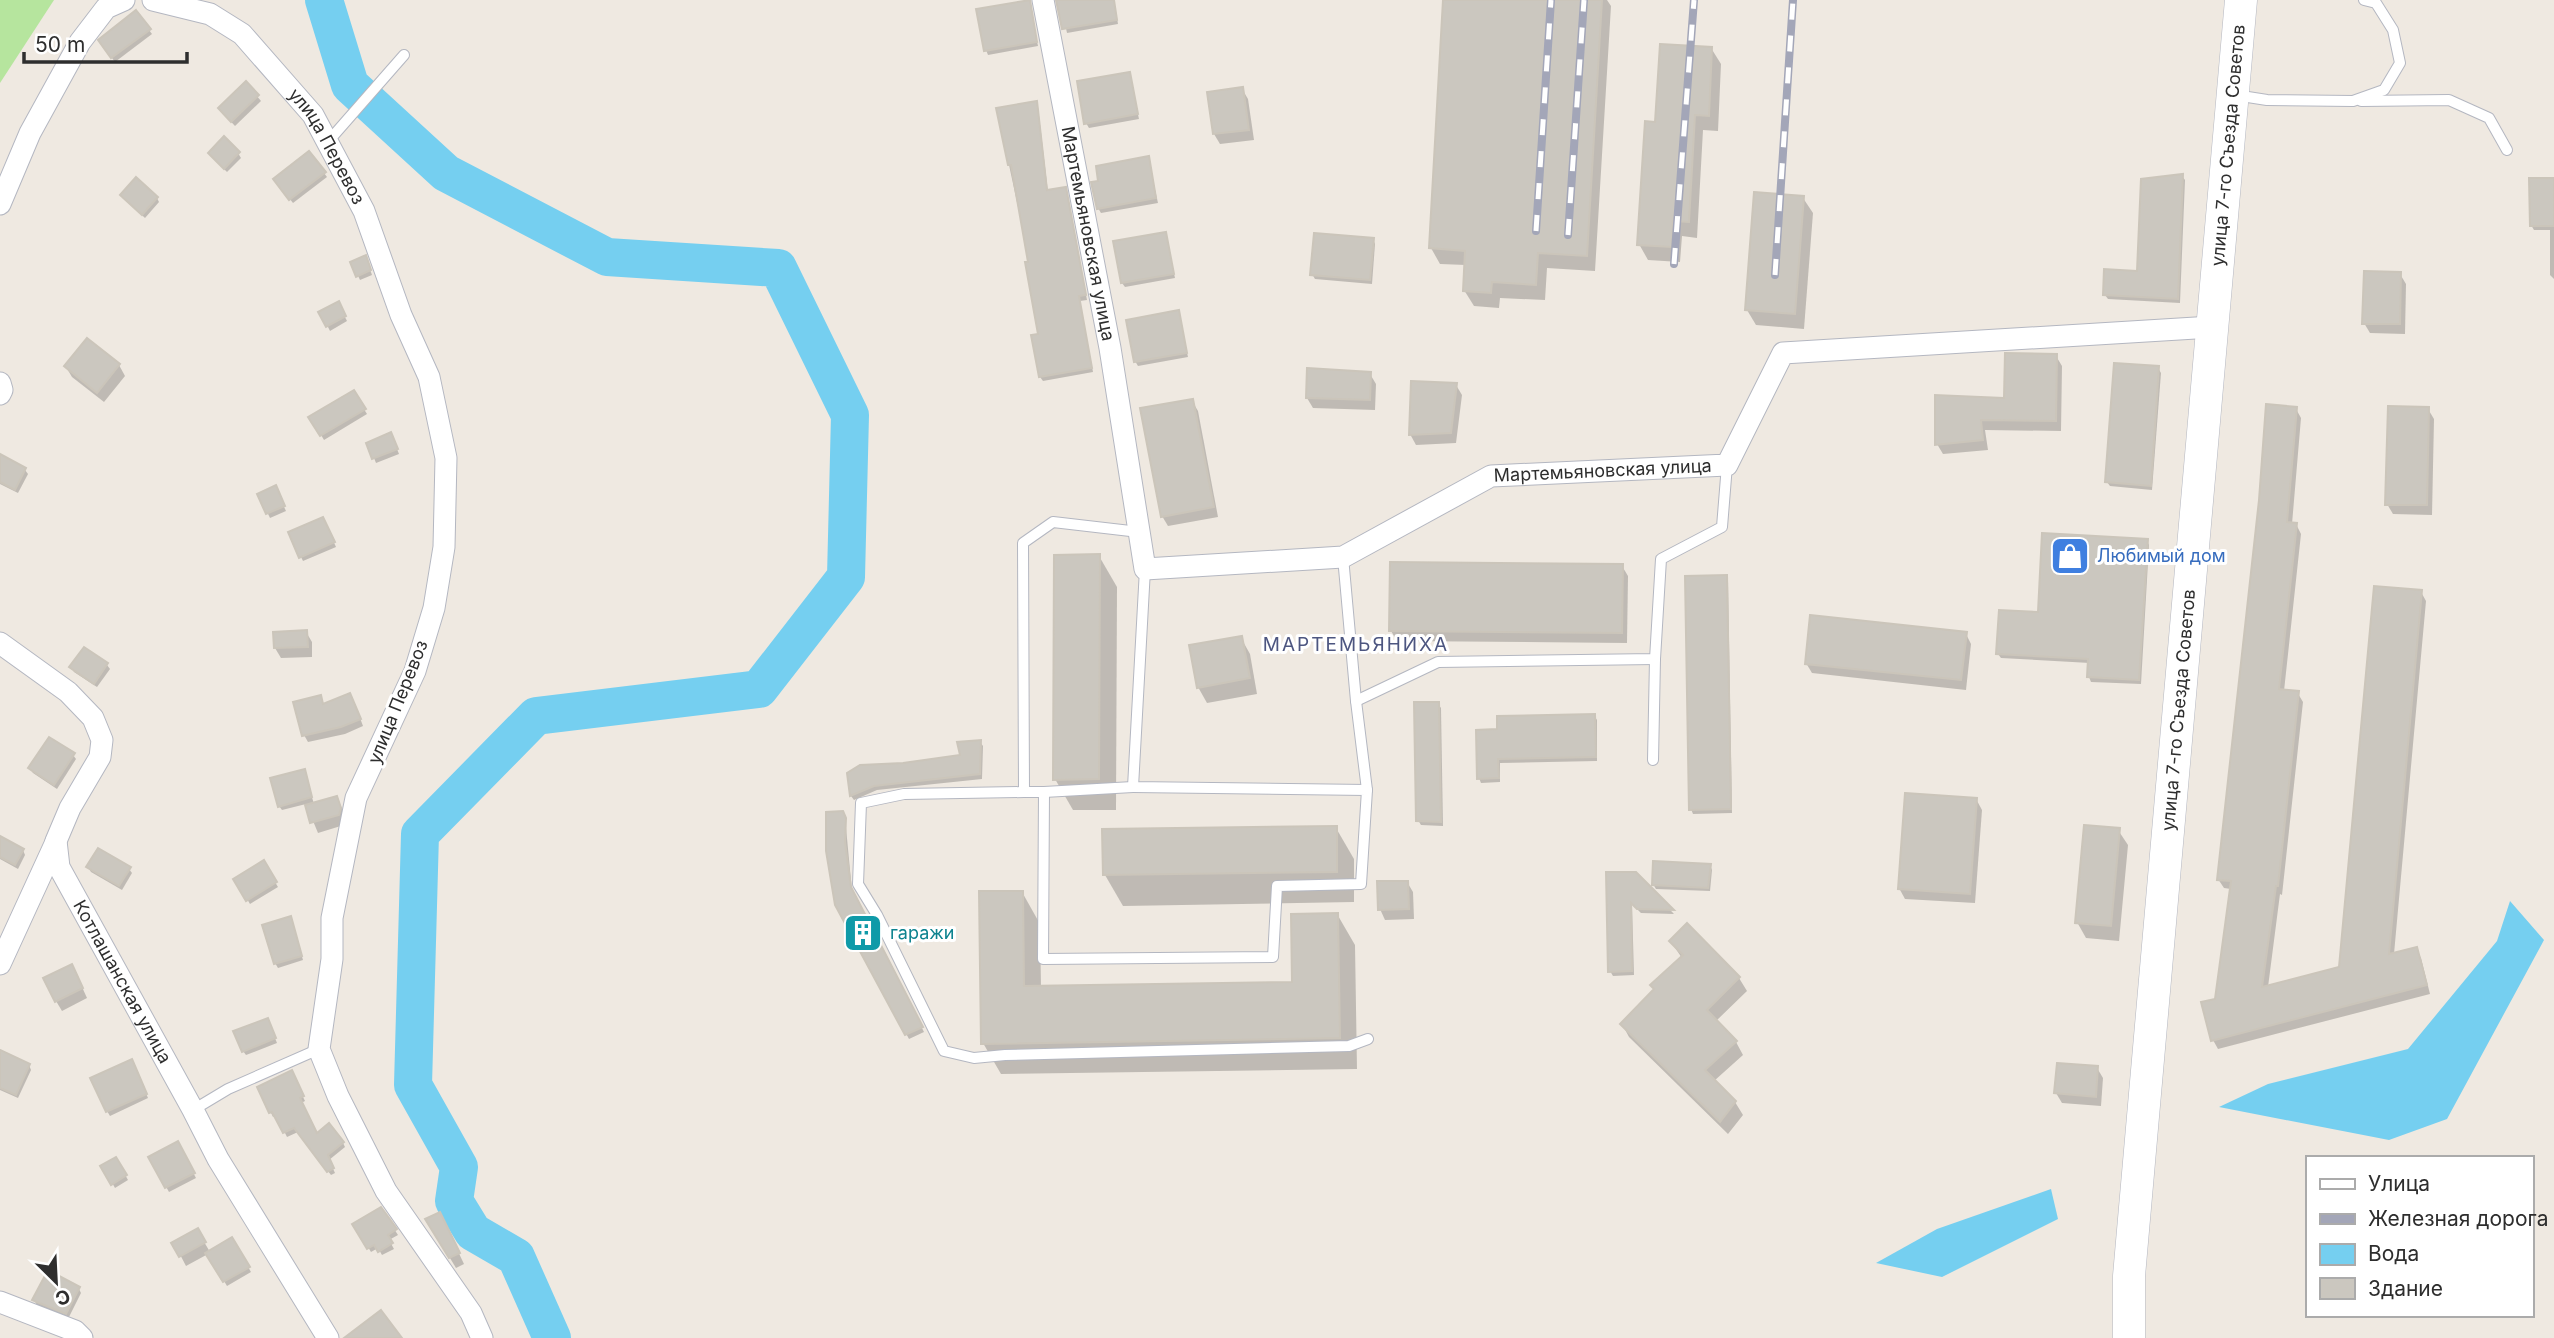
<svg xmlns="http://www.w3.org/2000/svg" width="2554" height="1338" font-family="Inter,sans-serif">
	<rect width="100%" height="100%" fill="#efe9e1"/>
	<!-- green -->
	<polygon fill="#b6e59e" points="0,0 54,0 0,83"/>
	<!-- water -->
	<g fill="#75cff0">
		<polygon points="2510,901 2544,940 2447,1119 2389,1140 2219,1107 2268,1084 2408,1049 2497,941"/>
		<polygon points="2051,1189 2058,1219 1942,1277 1876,1263 1937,1229"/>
	</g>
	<!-- shadow -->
	<g fill="#0003">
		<polygon points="1060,0 1114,0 1118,24 1067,33"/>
		<polygon points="1445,0 1607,0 1611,6 1595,271 1547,268 1545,300 1500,298 1499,308 1474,306 1464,290 1466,265 1440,264 1431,248"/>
		<polygon points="1029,1 1038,46 988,55 986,50"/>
		<polygon points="149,30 152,34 115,62 102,45"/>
		<polygon points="1711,48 1721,64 1718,131 1703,130 1697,238 1682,236 1680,262 1648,260 1639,244 1657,123"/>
		<polygon points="1129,74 1139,119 1089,128 1086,123"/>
		<polygon points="246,83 261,101 235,126 222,112"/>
		<polygon points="1242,89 1248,99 1254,140 1220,144 1214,134 1209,93"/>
		<polygon points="1036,102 1038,107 1048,192 1065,189 1067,193 1087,300 1080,301 1093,372 1043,381 1040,377 1040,335 1030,263 1009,165"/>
		<polygon points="238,153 241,158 227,172 212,157"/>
		<polygon points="1148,158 1158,203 1101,213 1098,208"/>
		<polygon points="324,173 327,177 293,203 278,184"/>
		<polygon points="2182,176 2185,180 2180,303 2108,299 2105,295 2139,272"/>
		<polygon points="2554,180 2554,279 2550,275 2550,230 2534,230 2531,225"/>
		<polygon points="122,196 157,198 159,202 145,218"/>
		<polygon points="1803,198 1813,213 1804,329 1756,325 1747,310"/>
		<polygon points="1165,234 1175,278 1125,287 1122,283"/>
		<polygon points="1373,239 1375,244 1372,284 1315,279 1312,274"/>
		<polygon points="367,261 372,275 360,280 352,263"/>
		<polygon points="2400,274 2406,284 2405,334 2370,333 2364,323"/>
		<polygon points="338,304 347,321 330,331 321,313"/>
		<polygon points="1178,312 1188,357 1138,366 1135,361"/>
		<polygon points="2056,356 2062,366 2061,431 1985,430 1988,450 1943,454 1937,444 2006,400"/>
		<polygon points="119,365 125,376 104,402 72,377 66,367"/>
		<polygon points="2158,368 2161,373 2152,490 2110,486 2107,482"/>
		<polygon points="1370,374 1376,384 1375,410 1313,408 1307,398"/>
		<polygon points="1456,385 1462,395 1456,443 1416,445 1410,434"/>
		<polygon points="353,392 367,414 324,440 311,418"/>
		<polygon points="1192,401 1198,411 1218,517 1168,526 1162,516"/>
		<polygon points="2296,409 2301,418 2292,524 2296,524 2301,534 2284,691 2297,692 2303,702 2282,895 2280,894 2268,987 2341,968 2421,592 2426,601 2394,954 2416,949 2421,958 2430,994 2218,1049 2213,1040 2231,889 2224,888 2218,879"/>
		<polygon points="2428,409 2434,419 2432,515 2393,514 2387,504"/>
		<polygon points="393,439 399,454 376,463 374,458"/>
		<polygon points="0,456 25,470 28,474 18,493 0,484"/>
		<polygon points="277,492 286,511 270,518 259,495"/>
		<polygon points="325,523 336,547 303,561 301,557"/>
		<polygon points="2147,541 2149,545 2141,684 2091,682 2089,677 2090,663 2001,658 1998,654 2039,614"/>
		<polygon points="1099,556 1117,587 1116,810 1073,810 1055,779"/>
		<polygon points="1622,566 1628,576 1627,643 1397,641 1391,631"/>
		<polygon points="1726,577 1728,581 1732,813 1693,814 1691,809"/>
		<polygon points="306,632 312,642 312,657 281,658 275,648"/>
		<polygon points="1966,634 1971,644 1966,690 1812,673 1806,663"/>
		<polygon points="1241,638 1250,654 1257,694 1207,703 1198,687"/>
		<polygon points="84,649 107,665 110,669 97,687 74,672 71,667"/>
		<polygon points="320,697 324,705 354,702 363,726 345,734 308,742 304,735"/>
		<polygon points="1438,704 1441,708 1443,826 1421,825 1418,820"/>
		<polygon points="1594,715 1597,720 1597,761 1500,763 1500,782 1481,783 1479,778 1499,731"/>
		<polygon points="980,742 983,746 982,779 877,790 854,800 851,796 849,774 962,756"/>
		<polygon points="73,755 76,759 57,789 33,773 30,769"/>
		<polygon points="304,771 314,804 336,798 342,808 344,825 318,833 306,804 282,810 279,806"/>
		<polygon points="1976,799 1982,810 1975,903 1905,899 1899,888"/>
		<polygon points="845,817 852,891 924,1032 909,1039 837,904"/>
		<polygon points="1336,828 1354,859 1354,902 1123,906 1105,875 1104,831"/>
		<polygon points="2118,830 2128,845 2119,941 2086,938 2077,922"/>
		<polygon points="0,842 23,850 25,855 18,869 0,859"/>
		<polygon points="263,862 278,887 250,904 235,879"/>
		<polygon points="1710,865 1712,870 1710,891 1656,889 1653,884"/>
		<polygon points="88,867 129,869 132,873 122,890 91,872"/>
		<polygon points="1636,874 1674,914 1641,913 1632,904 1634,975 1613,976 1610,971"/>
		<polygon points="1407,882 1413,892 1414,919 1385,920 1380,909"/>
		<polygon points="1022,892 1040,924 1041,988 1294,983 1337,914 1355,945 1357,1069 1001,1074 983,1043"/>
		<polygon points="292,923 303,960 278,968 275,963"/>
		<polygon points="1671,942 1739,978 1747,991 1716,1021 1736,1042 1743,1055 1714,1081 1735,1102 1743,1115 1728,1134 1629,1037 1622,1024 1655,990 1682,958"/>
		<polygon points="77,976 87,998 62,1011 56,1001"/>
		<polygon points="269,1024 277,1043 246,1055 243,1051"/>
		<polygon points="0,1052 29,1065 31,1070 18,1098 0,1090"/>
		<polygon points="134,1066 148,1098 110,1116 107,1111"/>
		<polygon points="2097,1068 2103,1078 2101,1106 2062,1103 2056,1093"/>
		<polygon points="291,1073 305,1101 301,1103 317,1135 343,1143 345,1147 329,1160 335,1173 331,1175 298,1132 287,1137 276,1115 273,1117 259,1088"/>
		<polygon points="177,1143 196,1178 169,1192 150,1158"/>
		<polygon points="116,1159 128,1180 115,1188 103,1167"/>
		<polygon points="381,1209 398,1235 389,1240 394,1249 382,1255 378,1248 371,1252 355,1225"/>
		<polygon points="427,1220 445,1224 464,1264 456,1268"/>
		<polygon points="197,1230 210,1252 232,1239 251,1272 227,1286 208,1254 186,1266 174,1243"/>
		<polygon points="79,1289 81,1293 69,1317 37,1305 34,1300"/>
	</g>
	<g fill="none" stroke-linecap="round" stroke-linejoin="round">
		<!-- river -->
		<polyline stroke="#75cff0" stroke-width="38" points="324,0 350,85 446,173 607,257 778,268 850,415 846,577 759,689 536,716 420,834 413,1085 459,1167 454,1201 473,1232 516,1257 552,1338"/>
	</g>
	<!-- building -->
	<g fill="#cbc7bf" stroke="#cbc5ba" stroke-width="2">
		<polygon points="1030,0 1037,42 984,51 976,9"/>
		<polygon points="1056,0 1114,0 1117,20 1062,29"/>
		<polygon points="1443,0 1602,0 1587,256 1538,253 1536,285 1492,282 1491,293 1463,291 1465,251 1429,248"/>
		<polygon points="136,10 151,29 111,58 98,40"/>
		<polygon points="1660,44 1712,47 1709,116 1695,115 1689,222 1673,221 1672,247 1637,245 1645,121 1655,122"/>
		<polygon points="1130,72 1138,114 1084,124 1077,81"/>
		<polygon points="246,81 259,95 231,122 218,108"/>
		<polygon points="1243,87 1249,130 1213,134 1207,92"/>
		<polygon points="1037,101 1047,190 1066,187 1086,295 1079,296 1092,368 1039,377 1031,335 1038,334 1025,262 1028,262 1011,165 1008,165 996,108"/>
		<polygon points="224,136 240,152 224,169 208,153"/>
		<polygon points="309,151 326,172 289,200 273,179"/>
		<polygon points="1149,156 1156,198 1097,209 1091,182 1098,181 1096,166"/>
		<polygon points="2183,174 2178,299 2103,295 2104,269 2137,271 2141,179"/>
		<polygon points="136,177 158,197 142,215 120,195"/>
		<polygon points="2529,178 2554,178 2554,226 2530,226"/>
		<polygon points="1754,192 1804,196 1795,314 1745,310"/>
		<polygon points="1166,232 1174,274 1121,283 1113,241"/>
		<polygon points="1314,233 1374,238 1370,280 1310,275"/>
		<polygon points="366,255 371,270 356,277 350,262"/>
		<polygon points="2364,271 2401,272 2400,324 2362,324"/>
		<polygon points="339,301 346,316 326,327 318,312"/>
		<polygon points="1179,310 1187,353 1134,362 1126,320"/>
		<polygon points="87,338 120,364 97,393 64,366"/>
		<polygon points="2005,353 2057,354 2056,421 1981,420 1983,440 1935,445 1935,395 2004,398"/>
		<polygon points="2114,363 2159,366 2151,486 2105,482"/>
		<polygon points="1307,368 1371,372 1370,400 1306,398"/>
		<polygon points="1411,381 1457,383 1451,433 1409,435"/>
		<polygon points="354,390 366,409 320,436 308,417"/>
		<polygon points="1193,399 1214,507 1161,517 1140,408"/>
		<polygon points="2266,404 2297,407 2287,522 2297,523 2279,689 2299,691 2278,886 2276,886 2262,987 2339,967 2374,586 2422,590 2389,954 2417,947 2427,985 2211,1041 2201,1002 2215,999 2231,881 2217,880 2259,500"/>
		<polygon points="2388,406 2429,407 2427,505 2385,505"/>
		<polygon points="391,432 398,449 372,459 366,443"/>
		<polygon points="0,454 26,468 15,490 0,482"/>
		<polygon points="276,485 285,506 266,514 257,494"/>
		<polygon points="323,517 335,542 299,558 288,532"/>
		<polygon points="2042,533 2148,539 2139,680 2087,677 2088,659 1996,654 1999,610 2038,612"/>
		<polygon points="1100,554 1099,779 1053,780 1054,555"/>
		<polygon points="1390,562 1623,564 1622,633 1389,631"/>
		<polygon points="1727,575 1731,809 1689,810 1685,576"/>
		<polygon points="1810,615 1967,632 1961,680 1805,664"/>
		<polygon points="307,630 308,647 274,648 273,632"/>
		<polygon points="1242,636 1250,678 1197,688 1189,645"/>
		<polygon points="84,647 108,663 94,684 69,667"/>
		<polygon points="350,693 361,719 341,727 302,736 293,702 321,695 323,704"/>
		<polygon points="1414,702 1439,702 1441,822 1416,821"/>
		<polygon points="1595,714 1596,757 1498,759 1499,778 1477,779 1476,730 1497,729 1497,716"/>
		<polygon points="49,737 75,753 54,785 28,768"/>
		<polygon points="981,740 980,774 874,786 850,796 847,773 860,765 903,763 960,755 957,742"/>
		<polygon points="305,769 312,797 278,807 270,778"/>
		<polygon points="1905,793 1977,798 1970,894 1898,889"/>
		<polygon points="337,796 341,808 339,815 310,823 305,805"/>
		<polygon points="843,811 846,818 845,842 851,887 923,1027 905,1035 835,905 826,851 826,812"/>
		<polygon points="2084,825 2120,828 2111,926 2075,923"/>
		<polygon points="1337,826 1337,872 1103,875 1102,829"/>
		<polygon points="0,836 24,849 15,865 0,857"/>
		<polygon points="98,848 131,867 119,886 86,867"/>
		<polygon points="264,860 277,882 246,901 233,879"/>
		<polygon points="1653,861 1711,864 1708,888 1652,885"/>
		<polygon points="1606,872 1636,872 1674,910 1637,909 1631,903 1632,971 1608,972"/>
		<polygon points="1377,881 1408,881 1409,909 1378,910"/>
		<polygon points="979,891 1023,891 1024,986 1292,982 1291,914 1338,913 1340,1038 981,1044"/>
		<polygon points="291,916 302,956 274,964 262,925"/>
		<polygon points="1687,923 1740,977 1707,1010 1737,1041 1705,1070 1736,1101 1720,1122 1620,1024 1654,989 1650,985 1683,955 1669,941"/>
		<polygon points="72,964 83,988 55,1002 43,978"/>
		<polygon points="268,1018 276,1038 242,1052 233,1031"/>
		<polygon points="0,1050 30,1064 16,1095 0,1088"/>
		<polygon points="132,1059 147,1094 106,1112 90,1078"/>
		<polygon points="2057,1063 2098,1066 2096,1097 2054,1093"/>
		<polygon points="292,1070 304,1096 300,1098 317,1133 329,1123 344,1142 328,1155 334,1168 327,1172 294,1128 283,1133 272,1112 269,1113 257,1087"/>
		<polygon points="178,1141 195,1173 165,1188 148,1157"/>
		<polygon points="116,1157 127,1175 111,1185 100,1166"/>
		<polygon points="381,1207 397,1229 388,1235 393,1243 378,1252 374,1245 367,1249 352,1224"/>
		<polygon points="440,1212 460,1253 449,1258 425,1219"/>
		<polygon points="198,1228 206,1242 179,1257 171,1243"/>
		<polygon points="232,1237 250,1267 223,1282 205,1253"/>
		<polygon points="48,1270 80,1287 66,1314 32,1300"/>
		<polygon points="381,1310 402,1338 344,1338"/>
	</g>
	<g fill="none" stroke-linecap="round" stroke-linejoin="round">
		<!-- lane casing -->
		<g stroke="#b4b7c1" stroke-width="12">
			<g id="lane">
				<polyline points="2235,95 2267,100 2353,101 2384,90 2400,63 2393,30 2376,3 2364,0"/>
				<polyline points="2361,101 2449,100 2489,118 2507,150"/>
				<polyline points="326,144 404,55"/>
				<polyline points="1139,532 1053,522 1023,543 1024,792 1044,792 1043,959 1273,957 1277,886 1361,884 1367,790 1133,787 1145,569"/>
				<polyline points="1343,557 1356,701 1367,790"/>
				<polyline points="1356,701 1438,662 1655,659 1661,559 1722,527 1727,465"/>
				<polyline points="1653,760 1655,659"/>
				<polyline points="1024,792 904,794 861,803 858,884 877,915 944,1051 974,1058 1005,1055 1349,1046 1368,1039"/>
				<polyline points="1044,792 1133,787"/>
				<polyline points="193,1110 228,1089 319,1049"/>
			</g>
		</g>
		<!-- street casing -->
		<g stroke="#b4b7c1" stroke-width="23">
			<g id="street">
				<path id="s1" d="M153,0L210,14L242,34L313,115L364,211L401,315L429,377L446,458L444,547L434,608L415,671L356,798L332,918V959L319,1049L338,1096L386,1191L471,1313L482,1338"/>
				<path id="s2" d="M1043,0L1110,348L1145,569L1343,557L1491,476L1727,465L1783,353L2212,327"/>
				<polyline points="0,204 30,133 80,42 106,8 124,0"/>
				<polyline points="0,383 2,390 0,394"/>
				<path id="s3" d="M0,643L68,692L93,718L102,740L100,757L70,808L56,841L59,867L193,1110L218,1159L328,1338"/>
				<polyline points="0,964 56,842"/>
				<polyline points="0,1302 75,1331 82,1338"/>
			</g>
		</g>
		<!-- secondary casing -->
		<g stroke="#b4b7c1" stroke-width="33">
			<g id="secondary">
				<path id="s4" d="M2129,1338V1276L2241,0"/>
			</g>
		</g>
		<!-- lane -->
		<use href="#lane" stroke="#fff" stroke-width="10"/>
		<!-- street -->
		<use href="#street" stroke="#fff" stroke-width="21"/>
		<!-- secondary -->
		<use href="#secondary" stroke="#fff" stroke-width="32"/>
		<!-- rail casing -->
		<g stroke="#a3a6b8" stroke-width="8">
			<g id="rail">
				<polyline points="1536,231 1551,0"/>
				<polyline points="1568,235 1584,0"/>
				<polyline points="1674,264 1694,0"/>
				<polyline points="1775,275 1793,0"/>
			</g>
		</g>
		<!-- rail -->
		<use href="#rail" stroke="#fff" stroke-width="5" stroke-dasharray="16" stroke-linecap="butt"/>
	</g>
	<!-- icons -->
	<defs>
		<g id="shop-square" transform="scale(2.0125)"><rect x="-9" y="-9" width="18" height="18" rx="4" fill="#3f7fe0" stroke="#fff"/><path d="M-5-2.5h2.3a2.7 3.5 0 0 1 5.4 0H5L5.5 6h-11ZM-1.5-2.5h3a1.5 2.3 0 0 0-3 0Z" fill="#fff"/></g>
		<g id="building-square" transform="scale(2.0125)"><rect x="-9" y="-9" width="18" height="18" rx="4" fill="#0f9aa8" stroke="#fff"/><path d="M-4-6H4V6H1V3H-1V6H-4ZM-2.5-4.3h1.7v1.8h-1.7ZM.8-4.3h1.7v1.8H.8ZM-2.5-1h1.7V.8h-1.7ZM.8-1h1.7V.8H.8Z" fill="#fff"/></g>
	</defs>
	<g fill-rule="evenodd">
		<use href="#shop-square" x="2070" y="556"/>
		<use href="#building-square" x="863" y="933"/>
	</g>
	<g text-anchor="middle" stroke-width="6" stroke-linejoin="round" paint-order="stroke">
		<!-- street labels -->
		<g font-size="18" fill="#2e2e2e" stroke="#fff">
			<text dy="6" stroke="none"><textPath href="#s4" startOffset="1197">улица 7-го Съезда Советов</textPath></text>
			<text dy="6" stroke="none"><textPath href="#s1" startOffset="238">улица Перевоз</textPath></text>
			<text dy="6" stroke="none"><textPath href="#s2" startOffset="238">Мартемьяновская улица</textPath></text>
			<text dy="6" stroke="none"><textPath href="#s2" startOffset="1057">Мартемьяновская улица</textPath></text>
			<text transform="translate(398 702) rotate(-68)" y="6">улица Перевоз</text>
			<text dy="6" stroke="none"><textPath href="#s4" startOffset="630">улица 7-го Съезда Советов</textPath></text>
			<text dy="6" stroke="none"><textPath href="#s3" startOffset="413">Котлашанская улица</textPath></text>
		</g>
		<!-- shop labels -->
		<g font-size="18" fill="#366cbe" stroke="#fff" text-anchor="start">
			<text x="2097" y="562">Любимый дом</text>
		</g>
		<!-- culture labels -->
		<g font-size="18" fill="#0d838f" stroke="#fff" text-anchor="start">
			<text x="890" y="939">гаражи</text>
		</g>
		<!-- neighbourhood labels -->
		<g font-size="19" letter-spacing="2" fill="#4d5680" stroke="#fff">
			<text x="1356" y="651">МАРТЕМЬЯНИХА</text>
		</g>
	</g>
	<!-- legend -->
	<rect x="2306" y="1156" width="228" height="161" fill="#ffffff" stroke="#ababab" stroke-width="2"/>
	<rect x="2320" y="1179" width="35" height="10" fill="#ffffff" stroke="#ababab" stroke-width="2"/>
	<text x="2368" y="1191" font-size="21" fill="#2e2e2e">Улица</text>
	<rect x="2320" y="1214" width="35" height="10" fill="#a3a6b8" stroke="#ababab" stroke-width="2"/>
	<text x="2368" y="1226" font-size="21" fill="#2e2e2e">Железная дорога</text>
	<rect x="2320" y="1244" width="35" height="21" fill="#75cff0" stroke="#ababab" stroke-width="2"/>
	<text x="2368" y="1261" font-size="21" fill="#2e2e2e">Вода</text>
	<rect x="2320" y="1278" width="35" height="21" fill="#cbc7bf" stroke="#ababab" stroke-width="2"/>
	<text x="2368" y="1296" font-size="21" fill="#2e2e2e">Здание</text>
	<!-- north arrow -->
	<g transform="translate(56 1282) rotate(156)" stroke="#ffffff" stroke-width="5" paint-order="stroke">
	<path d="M0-5L12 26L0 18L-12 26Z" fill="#2e2e2e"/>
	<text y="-10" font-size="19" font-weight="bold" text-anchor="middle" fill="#2e2e2e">С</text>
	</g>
	<!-- scale -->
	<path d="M24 52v10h163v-10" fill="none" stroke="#2e2e2e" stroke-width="3.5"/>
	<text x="35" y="52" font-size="21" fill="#2e2e2e" stroke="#ffffff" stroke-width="5" paint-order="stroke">50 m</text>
</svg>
